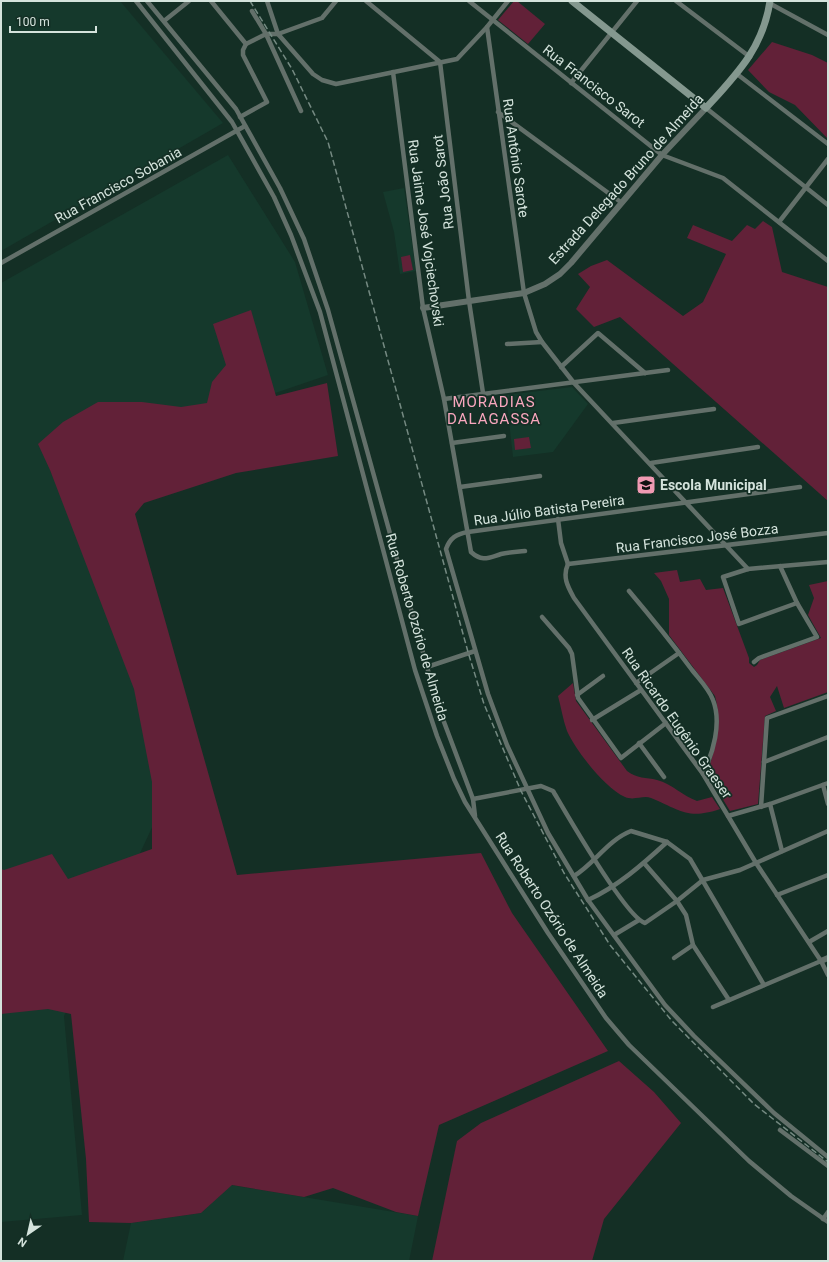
<svg xmlns="http://www.w3.org/2000/svg" width="829" height="1262" font-family="Roboto,sans-serif">
	<rect width="100%" height="100%" fill="#142f25"/>
	<!-- built -->
	<g fill="#15392c">
		<polygon points="1,1 120,1 223,123 1,251"/>
		<polygon points="228,155 295,262 328,375 50,470 183,761 64,1016 82,1215 1,1222 1,283"/>
		<polygon points="404,188 416,271 400,274 394,232 383,192"/>
		<polygon points="572,387 588,404 553,452 513,457 506,395"/>
		<polygon points="231,1185 418,1216 409,1261 123,1261 131,1223 201,1213"/>
	</g>
	<!-- green -->
	<g fill="#622138">
		<polygon points="514,1 517,1 545,24 528,44 498,20"/>
		<polygon points="772,42 812,55 828,63 828,139 795,105 769,92 748,70"/>
		<polygon points="763,221 772,227 782,272 828,287 828,501 620,317 594,327 576,309 590,287 578,274 591,266 607,260 683,316 703,302 726,254 687,238 693,225 732,241 747,225 755,229"/>
		<polygon points="410,255 413,270 403,272 401,257"/>
		<polygon points="251,310 276,396 327,383 338,456 236,473 144,503 135,514 237,875 481,853 512,913 608,1051 439,1125 418,1216 396,1212 333,1188 304,1197 232,1185 201,1213 131,1223 89,1222 86,1159 71,1014 48,1009 1,1014 1,869 4,870 52,854 68,879 152,849 152,782 134,689 50,470 38,444 63,422 98,402 142,402 181,407 207,403 212,382 226,365 213,324"/>
		<polygon points="529,437 531,448 515,450 514,439"/>
		<path d="M677,570L680,582L700,579L706,590L723,588L749,658V663L754,667L757,665L760,660L821,638L808,615L814,598L809,585L828,581V692L784,708L777,686L770,697L776,711L765,716L758,804L730,811L707,773C716,748 722,722 715,696L669,635V599L661,581L654,573Z"/>
		<path d="M573,683L576,701L627,771C637,779 646,777 657,780C672,784 683,796 697,801L712,797L720,809C688,820 680,810 651,798C643,795 634,801 625,797C605,788 576,751 567,731C563,720 561,707 558,696Z"/>
		<polygon points="619,1061 654,1092 681,1123 604,1219 592,1261 432,1261 457,1141 481,1123"/>
	</g>
	<g fill="none" stroke-linecap="round" stroke-linejoin="round">
		<!-- minor -->
		<g stroke="#63706a" stroke-width="4.5">
			<polyline points="136,1 232,122 274,197 291,235 320,312 415,670 437,736 454,779 465,802 548,933 606,1018 629,1045 749,1161 791,1196 828,1222"/>
			<polyline points="147,1 236,109 280,188 304,239 328,310 427,667 441,714 473,799 475,816"/>
			<polyline points="211,1 246,44"/>
			<polyline points="267,1 278,34 313,74 322,80 336,84 457,59 487,27 508,1"/>
			<polyline points="366,1 440,62 469,301 483,393"/>
			<polyline points="469,1 662,155 723,178 828,261"/>
			<polyline points="676,1 750,57"/>
			<polyline points="769,3 828,35"/>
			<polyline points="252,11 266,34 301,111"/>
			<polyline points="164,21 189,1"/>
			<polyline points="487,27 524,293 536,332 542,342 574,383 748,569"/>
			<path d="M393,72L423,308L444,399L471,552C482,562 488,558 501,554C509,552 517,552 525,551"/>
			<polyline points="737,74 828,144"/>
			<polyline points="571,83 637,1"/>
			<polyline points="706,108 828,205"/>
			<polyline points="498,112 622,203"/>
			<polyline points="240,117 267,102 243,55 243,50 246,44 266,34 278,34 322,18 336,1"/>
			<polyline points="779,222 828,159"/>
			<polyline points="1,263 245,126"/>
			<polyline points="507,344 542,342"/>
			<polyline points="561,367 598,333 645,373"/>
			<polyline points="444,399 668,370"/>
			<polyline points="613,423 714,409"/>
			<polyline points="452,443 504,436"/>
			<polyline points="651,463 758,447"/>
			<polyline points="460,487 540,476"/>
			<path d="M800,487L468,532C456,534 450,538 446,549L488,694L507,745L548,833L588,900L665,1005L694,1036L774,1113L828,1157"/>
			<polyline points="558,519 561,543 568,564"/>
			<path d="M568,564C562,577 568,587 574,598L703,774L756,863L821,961L828,975"/>
			<polyline points="568,564 828,533"/>
			<path d="M629,591C651,617 672,643 692,670C699,679 709,689 713,700C722,723 713,753 703,774"/>
			<polyline points="797,603 739,624 723,577 748,569 828,562"/>
			<polyline points="542,617 569,648 572,654 578,698 621,758 666,723"/>
			<polyline points="754,662 759,658 817,637 797,603 780,566"/>
			<polyline points="427,667 475,651"/>
			<polyline points="636,683 679,653"/>
			<polyline points="577,695 603,676"/>
			<polyline points="592,720 641,690"/>
			<polyline points="639,743 664,777"/>
			<polyline points="764,762 828,737"/>
			<polyline points="823,785 828,804"/>
			<path d="M473,799L541,786L553,791C566,813 626,918 645,923L677,901L703,880L740,870L828,831"/>
			<polyline points="770,804 782,851"/>
			<polyline points="761,807 767,718 828,696"/>
			<polyline points="728,816 770,804 828,783"/>
			<polyline points="644,863 677,901 686,915 693,945 729,1000"/>
			<path d="M574,876C594,864 608,840 631,831L667,842L690,859L764,985"/>
			<polyline points="777,895 828,875"/>
			<path d="M588,900C617,887 643,864 667,842"/>
			<polyline points="614,935 639,920"/>
			<polyline points="809,942 828,931"/>
			<polyline points="674,958 693,945"/>
			<polyline points="713,1007 821,961"/>
			<polyline points="780,1130 828,1166"/>
			<polyline points="823,1219 828,1212"/>
		</g>
		<!-- tertiary -->
		<g stroke="#63706a" stroke-width="6">
			<polyline points="423,308 524,293 545,284 560,274 571,263 662,155 706,108"/>
			<polyline points="821,961 828,958"/>
		</g>
		<!-- secondary -->
		<path stroke="#84988f" stroke-width="7" d="M572,1L706,108C737,74 763,48 770,1"/>
		<!-- rail -->
		<polyline stroke="#758a82" stroke-width="1.5" stroke-dasharray="6 3" stroke-linecap="butt" points="250,1 292,69 328,142 468,652 484,704 521,791 564,873 610,945 672,1021 754,1104 828,1162"/>
	</g>
	<!-- icons -->
	<defs>
		<g id="school-square" transform="scale(1)"><rect x="-9" y="-9" width="18" height="18" rx="4" fill="#f19ab3" stroke="#142f25"/><path d="M0-5L7-2L0 1L-7-2ZM-4 1L0 2.5L4 1V4Q0 6-4 4Z" fill="#111"/></g>
	</defs>
	<g fill-rule="evenodd">
		<use href="#school-square" x="646" y="485"/>
	</g>
	<g text-anchor="middle" stroke-width="3.5" stroke-linejoin="round" paint-order="stroke">
		<!-- street labels -->
		<g font-size="14" fill="#d4e3dc" stroke="#142f25">
			<text transform="translate(594 86) rotate(38)" y="5">Rua Francisco Sarot</text>
			<text transform="translate(516 158) rotate(82)" y="5">Rua Antônio Sarote</text>
			<text transform="translate(626 179) rotate(-48)" y="5">Estrada Delegado Bruno de Almeida</text>
			<text transform="translate(443 182) rotate(-97)" y="5">Rua João Sarot</text>
			<text transform="translate(118 185) rotate(-29)" y="5">Rua Francisco Sobania</text>
			<text transform="translate(426 233) rotate(82)" y="5">Rua Jaime José Vojciechovski</text>
			<text transform="translate(549 510) rotate(-8)" y="5">Rua Júlio Batista Pereira</text>
			<text transform="translate(697 538) rotate(-7)" y="5">Rua Francisco José Bozza</text>
			<text transform="translate(417 627) rotate(74)" y="5">Rua Roberto Ozório de Almeida</text>
			<text transform="translate(677 723) rotate(55)" y="5">Rua Ricardo Eugênio Graeser</text>
			<text transform="translate(552 915) rotate(57)" y="5">Rua Roberto Ozório de Almeida</text>
		</g>
		<!-- poi labels -->
		<g font-size="14" font-weight="bold" fill="#d4e3dc" stroke="#142f25" text-anchor="start">
			<text x="660" y="490">Escola Municipal</text>
		</g>
		<!-- neighbourhood labels -->
		<g font-size="15" letter-spacing="1" fill="#f9a7be" stroke="#142f25">
			<text x="494" y="407">MORADIAS<tspan x="494" dy="17">DALAGASSA</tspan></text>
		</g>
	</g>
	<!-- border -->
	<rect width="829" height="1262" fill="none" stroke="#d4e3dc" stroke-width="4"/>
	<!-- north arrow -->
	<g transform="translate(28 1234) rotate(214)" stroke="#142f25" stroke-width="3" paint-order="stroke">
	<path d="M0-3L7 15L0 10L-7 15Z" fill="#d4e3dc"/>
	<text y="-6" font-size="11" font-weight="bold" text-anchor="middle" fill="#d4e3dc">N</text>
	</g>
	<!-- scale -->
	<path d="M10 26v6h86v-6" fill="none" stroke="#d4e3dc" stroke-width="2"/>
	<text x="16" y="26" font-size="12" fill="#d4e3dc" stroke="#142f25" stroke-width="3" paint-order="stroke">100 m</text>
</svg>
